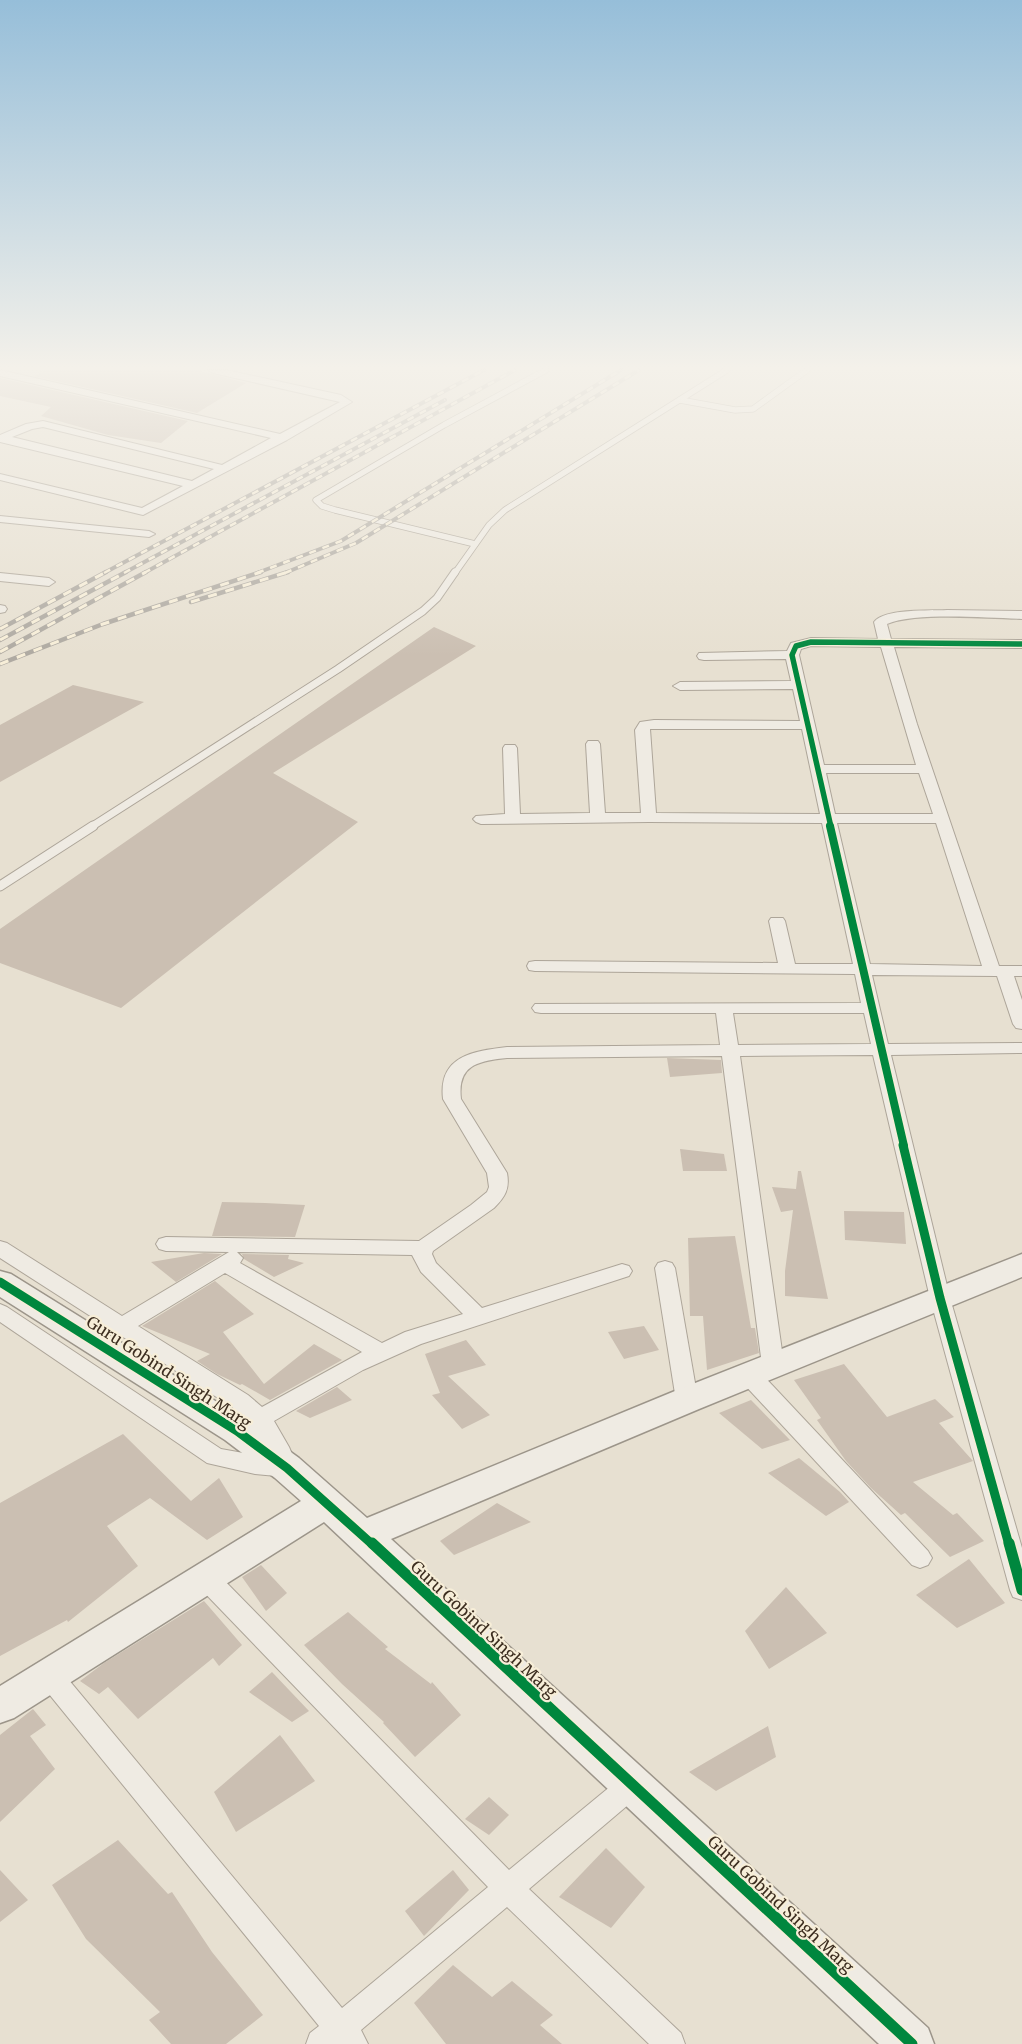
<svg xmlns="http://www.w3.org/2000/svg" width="1022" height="2044" font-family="Merriweather,serif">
	<rect width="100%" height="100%" fill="#e7e0d1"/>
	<!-- building -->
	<g fill="#cbbfb2">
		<polygon points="40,370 196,370 246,383 197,413 34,376 39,374"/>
		<polygon points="0,378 188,421 161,443 108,435 41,416 51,407 0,396"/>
		<polygon points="434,627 476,646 273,773 358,822 121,1008 0,963 0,929"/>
		<polygon points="73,685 144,702 0,782 0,725"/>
		<polygon points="667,1058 721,1060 722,1073 670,1077"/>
		<polygon points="680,1149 724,1154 727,1171 683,1171"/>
		<polygon points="798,1171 801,1171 828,1299 785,1296 785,1271 793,1210 781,1212 772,1187 796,1189"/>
		<polygon points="222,1202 265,1203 305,1205 295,1237 212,1236"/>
		<polygon points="844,1211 904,1212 906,1244 845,1240"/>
		<polygon points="735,1236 751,1328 755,1328 759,1353 707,1370 703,1316 690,1316 688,1238"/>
		<polygon points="204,1253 222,1254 176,1282 151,1262"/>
		<polygon points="242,1254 289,1255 288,1259 304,1263 274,1277 244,1259"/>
		<polygon points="215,1281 254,1314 223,1332 264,1384 314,1344 342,1360 270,1400 242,1384 240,1385 217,1374 197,1361 210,1354 142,1326"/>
		<polygon points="644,1326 659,1350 624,1359 608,1332"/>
		<polygon points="466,1340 486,1365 448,1376 490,1415 462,1429 432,1395 440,1393 425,1354"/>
		<polygon points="844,1364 887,1417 935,1399 954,1417 939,1423 973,1461 913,1482 953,1515 957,1513 984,1541 950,1557 905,1513 901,1515 871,1488 846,1461 817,1420 821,1418 794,1380"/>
		<polygon points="337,1387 352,1400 310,1418 296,1411"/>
		<polygon points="751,1400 790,1440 762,1449 719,1413"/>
		<polygon points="123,1434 191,1501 219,1478 243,1517 207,1540 150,1498 107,1526 138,1566 68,1622 67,1620 0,1656 0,1503"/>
		<polygon points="799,1458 840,1492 849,1502 826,1516 768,1473"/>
		<polygon points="497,1503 531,1522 454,1555 440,1541"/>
		<polygon points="969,1559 1005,1603 957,1628 916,1595"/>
		<polygon points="261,1565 287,1593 266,1611 242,1577"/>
		<polygon points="786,1587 827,1633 769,1669 745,1631"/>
		<polygon points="204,1601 242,1645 219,1666 213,1658 138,1719 108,1687 99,1694 80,1681 104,1663"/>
		<polygon points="348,1612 388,1647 385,1649 431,1684 432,1682 461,1715 415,1757 383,1723 384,1722 342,1684 304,1645"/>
		<polygon points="272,1672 309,1711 292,1722 249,1692"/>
		<polygon points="33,1709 46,1725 30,1736 55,1769 0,1822 0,1735"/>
		<polygon points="768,1726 776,1757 716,1791 689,1772"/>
		<polygon points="280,1735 315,1781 236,1832 214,1792"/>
		<polygon points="489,1797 509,1815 489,1835 465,1819"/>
		<polygon points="118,1840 168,1894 172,1892 212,1952 263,2015 226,2044 171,2044 149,2020 160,2012 86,1939 52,1885"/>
		<polygon points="606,1848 645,1887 611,1928 559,1897"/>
		<polygon points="0,1870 28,1900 0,1922"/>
		<polygon points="453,1870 469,1890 424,1936 405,1911"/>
		<polygon points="453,1965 492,1997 512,1981 553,2015 540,2025 562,2044 446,2044 414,2003"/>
	</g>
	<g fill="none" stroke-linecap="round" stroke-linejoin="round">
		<!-- lane-far2 casing -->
		<g stroke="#ada599" stroke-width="7">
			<g id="lane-far2">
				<polyline points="680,400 735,410 753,409 807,370"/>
				<polyline points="475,544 335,510 322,506 316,500 444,425 546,370"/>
				<polyline points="455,573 489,525 505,510 727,370"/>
			</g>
		</g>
		<!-- lane-far1 casing -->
		<g stroke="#ada599" stroke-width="9">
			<polyline id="lane-far1" points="91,827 338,669 423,611 437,598 455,572"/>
		</g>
		<!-- lane casing -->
		<g stroke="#ada599" stroke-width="11">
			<polyline id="lane" points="0,886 93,826"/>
		</g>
		<!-- street casing -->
		<g stroke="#ada599" stroke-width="2">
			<g id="street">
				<path d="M0,370L280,434L340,402L213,373L208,370H226L341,395L352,402L287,440L143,515L0,480V474L142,508L183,486L0,442V435L26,424L43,421L222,465L271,438L0,376ZM43,427L214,469L192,481L12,437L32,429Z"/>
				<polygon points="0,516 149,531 155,534 149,537 0,522"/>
				<polygon points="0,573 49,578 55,582 49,586 0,581"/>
				<polygon points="0,605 5,606 7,609 5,612 0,613"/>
				<path d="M947,610L1022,611V619C989,618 915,612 887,624L891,639L1022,640V648L894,647L917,724L999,966H1022V976H1014L1022,1000V1029L1016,1028L1013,1024L997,976L872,975L888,1044L1022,1043V1053L891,1055L950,1298L1022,1548V1600L1013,1597L1010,1590L930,1298L873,1055L740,1056L784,1365L781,1371L773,1373L765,1371L762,1365L722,1056L507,1058C478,1061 457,1065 461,1099L507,1173C510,1189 505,1197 494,1208L433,1251L432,1254L436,1263L482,1308L622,1264L629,1266L632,1271L629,1276L421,1344L363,1370L274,1421L289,1447L298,1468L295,1474L287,1477L255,1474L207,1463L0,1322V1304L7,1307L221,1449L271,1458L255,1429L232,1407L0,1258V1241L7,1243L122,1316L229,1252L166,1251L159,1249L156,1244L159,1239L166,1237L419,1241L471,1205L487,1192L489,1187L487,1173L443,1099C438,1056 473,1051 507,1047L720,1045L716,1013H541L535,1012L532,1008L535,1004L861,1003L855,974L535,971L529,970L527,966L529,962L535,961L778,963L769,921L771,918H783L785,921L795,964H853L822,823L649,822L481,824L476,822L473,819L476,816L505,814L503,748L505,745H515L517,748L520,814L590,813L586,744L588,741H598L600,744L605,813H641L635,730L640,722L654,720L800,721L793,689L680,690L673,686L680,682L791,681L786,659L704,660L699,659L697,656L699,653L787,651L791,643L811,638L878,639L874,622C885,608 930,611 947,610ZM811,646L881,647L916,765H824L799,655L801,649ZM650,729H802L820,814L656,813ZM826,773H919L933,814H835ZM837,823H936L982,966L870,964ZM733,1013H864L871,1044L738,1045ZM237,1252L412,1255L421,1272L463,1314L405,1332L382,1343L240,1263L243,1258ZM225,1273L362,1352L262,1407L248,1395L138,1326Z"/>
				<polygon points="665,1261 672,1263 675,1268 698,1400 695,1406 687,1408 679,1406 676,1400 655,1268 658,1263"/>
				<polygon points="749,1367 757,1369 928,1551 932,1558 928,1565 920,1568 912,1565 741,1381 738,1375 741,1369"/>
				<polygon points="205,1567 214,1570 509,1870 623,1776 632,1773 641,1776 645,1785 641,1794 529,1889 681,2033 685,2044 649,2044 507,1907 361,2030 368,2044 306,2044 310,2033 319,2026 40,1683 36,1675 40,1667 49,1664 58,1667 342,2008 488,1887 196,1584 193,1577 196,1570"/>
			</g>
		</g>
		<!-- secondary casing -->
		<g stroke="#9c958a" stroke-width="3">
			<polygon id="secondary" points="1022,1254 1022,1277 699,1409 391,1539 928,2028 934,2044 879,2044 324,1522 14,1718 0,1723 0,1686 301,1501 275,1478 225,1440 0,1297 0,1271 11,1274 249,1422 299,1458 367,1518 675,1391"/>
		</g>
		<!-- lane-far2 -->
		<use href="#lane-far2" stroke="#efebe3" stroke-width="5.5"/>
		<!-- lane-far1 -->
		<use href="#lane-far1" stroke="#efebe3" stroke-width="7"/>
		<!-- lane -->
		<use href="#lane" stroke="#efebe3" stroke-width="9"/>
		<!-- street -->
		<use href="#street" fill="#efebe3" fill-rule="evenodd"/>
		<!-- secondary -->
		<use href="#secondary" fill="#efebe3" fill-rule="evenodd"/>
		<!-- rail-far1 casing -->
		<g stroke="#afaaa2" stroke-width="4">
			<g id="rail-far1">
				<polyline points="104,573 484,370"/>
				<polyline points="124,573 445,400"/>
				<polyline points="144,573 515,370"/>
				<polyline points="257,573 341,541 621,370"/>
				<polyline points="285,573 356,543 639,370"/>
			</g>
		</g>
		<!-- rail casing -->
		<g stroke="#afaaa2" stroke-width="4.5">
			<g id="rail">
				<polyline points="191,602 288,572"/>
				<polyline points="0,629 106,572"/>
				<polyline points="0,640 126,572"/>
				<polyline points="0,652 146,572"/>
				<polyline points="0,664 103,624 261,572"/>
			</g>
		</g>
		<!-- rail-far1 -->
		<use href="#rail-far1" stroke="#f7eed8" stroke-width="2.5" stroke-dasharray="7" stroke-linecap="butt"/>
		<!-- rail -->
		<use href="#rail" stroke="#f7eed8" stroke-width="3" stroke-dasharray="9" stroke-linecap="butt"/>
		<!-- cycleway-far3 casing -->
		<g stroke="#f7eed8" stroke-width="8">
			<polyline id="cycleway-far3" points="831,827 792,655 796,646 811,642 1022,644"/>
		</g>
		<!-- cycleway-far2 casing -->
		<g stroke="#f7eed8" stroke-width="11">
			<polyline id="cycleway-far2" points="830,826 904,1146"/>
		</g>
		<!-- cycleway-far1 casing -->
		<g stroke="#f7eed8" stroke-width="12">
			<g id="cycleway-far1">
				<polyline points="903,1145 940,1298 1009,1545"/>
				<polyline points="0,1282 237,1431 287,1468 373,1545"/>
			</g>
		</g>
		<!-- cycleway casing -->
		<g stroke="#f7eed8" stroke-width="14">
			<g id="cycleway">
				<polyline points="372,1543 912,2044"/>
				<polyline points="1009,1543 1022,1590"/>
			</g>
		</g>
		<!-- cycleway-far3 -->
		<use href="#cycleway-far3" stroke="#00873e" stroke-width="5.5"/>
		<!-- cycleway-far2 -->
		<use href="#cycleway-far2" stroke="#00873e" stroke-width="8"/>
		<!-- cycleway-far1 -->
		<use href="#cycleway-far1" stroke="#00873e" stroke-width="9"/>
		<!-- cycleway -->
		<use href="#cycleway" stroke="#00873e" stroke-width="11"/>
	</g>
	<!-- sky -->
	<linearGradient id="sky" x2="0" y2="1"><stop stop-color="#96bed9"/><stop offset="0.56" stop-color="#f4f1ea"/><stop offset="1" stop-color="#f4f1ea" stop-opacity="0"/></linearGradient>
	<rect width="1022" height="656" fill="url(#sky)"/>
	<g text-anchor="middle" stroke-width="4.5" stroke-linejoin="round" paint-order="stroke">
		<!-- near-street labels -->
		<g font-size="16" fill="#3d2e20" stroke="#f7eed8">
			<text transform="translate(169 1372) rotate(33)" y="6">Guru Gobind Singh Marg</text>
			<text transform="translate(484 1629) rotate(43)" y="6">Guru Gobind Singh Marg</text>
			<text transform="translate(781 1904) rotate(43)" y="6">Guru Gobind Singh Marg</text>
		</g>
	</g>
</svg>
